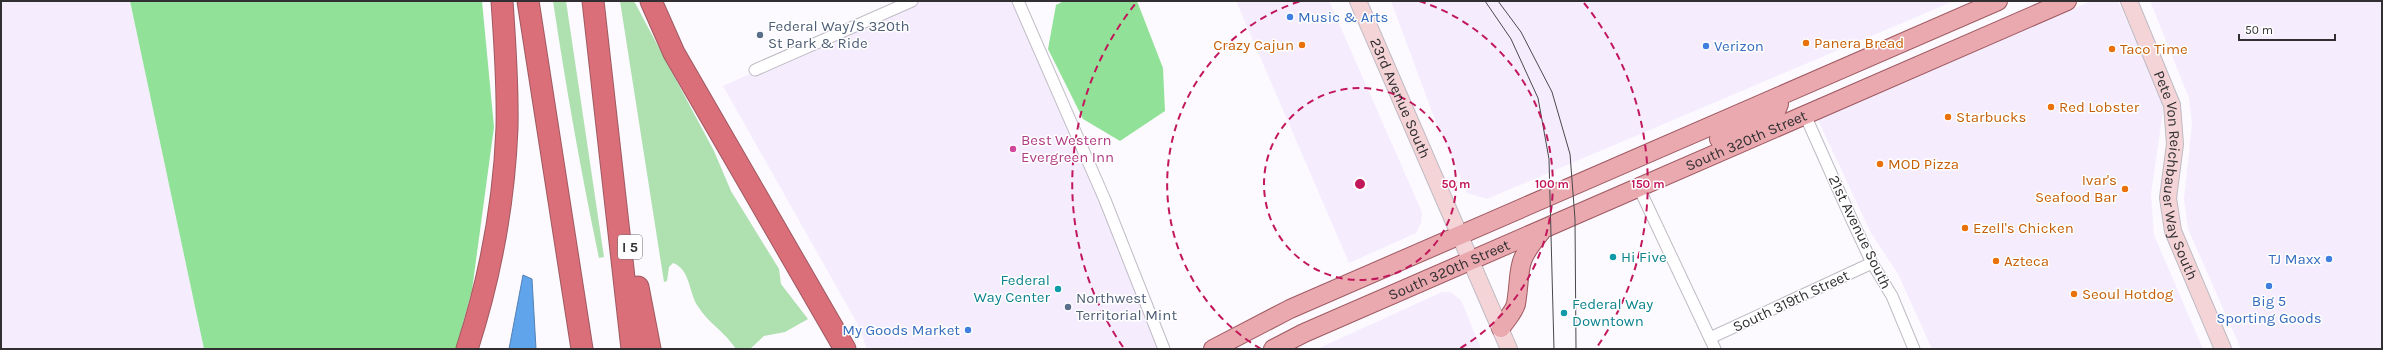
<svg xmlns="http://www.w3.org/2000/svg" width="2383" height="350" font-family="Karla,sans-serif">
	<rect width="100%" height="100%" fill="#fcf9ff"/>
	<!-- built -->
	<g fill="#f5edfe">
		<polygon points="1,1 130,1 204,349 1,349"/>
		<polygon points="912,1 1018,1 1165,349 867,349 857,323 723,86"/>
		<polygon points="1236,1 1329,1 1422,212 1421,223 1416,233 1349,263"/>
		<polygon points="1391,1 1954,1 1487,199 1467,193 1432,112"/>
		<polygon points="2091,1 2118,1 2162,99 2163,111 2151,194 2154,235 2203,349 1932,349 1898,274 1871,233 1817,118"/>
		<polygon points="2150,1 2382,1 2382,349 2241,349 2188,229 2184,199 2192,124 2189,98"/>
		<polygon points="1442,292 1450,292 1461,300 1481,349 1317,349"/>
	</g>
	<!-- green -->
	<g fill="#aee0b0">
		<path d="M553,1H566L604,257L599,258C581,173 566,87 553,1Z"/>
		<path d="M620,1H634L714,151L731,191L779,269L781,284L808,319L785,332L764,336L750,349H736C725,332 707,322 697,305C689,292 690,269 673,263L669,267L667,281L664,282Z"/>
	</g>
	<!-- forest -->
	<g fill="#92e198">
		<polygon points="130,1 482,1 494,127 472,290 456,349 204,349"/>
		<polygon points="1064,1 1137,1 1163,68 1165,111 1120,141 1083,119 1048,49 1056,5"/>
	</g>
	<!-- water -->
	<polygon fill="#60a4ec" stroke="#5281b4" points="523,275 532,279 536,349 509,349"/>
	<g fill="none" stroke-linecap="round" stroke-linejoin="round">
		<!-- street casing -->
		<g stroke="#bfbbc4" stroke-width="13">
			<g id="street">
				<polyline points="1018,1 1105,200 1164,349"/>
				<polyline points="755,70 912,1"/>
				<polyline points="1805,115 1851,218 1872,263 1892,296 1914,349"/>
				<polyline points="1639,188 1715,349"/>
				<polyline points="1710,338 1872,263"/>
			</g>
		</g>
		<!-- secondary casing -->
		<g stroke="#bfbbc4" stroke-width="18">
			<g id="secondary">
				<path id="s1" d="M1358,1L1509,349"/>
				<path id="s2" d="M2129,1L2172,105L2175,144L2168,198L2173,231L2223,349"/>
			</g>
		</g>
		<!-- primary casing -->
		<g stroke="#9f5960" stroke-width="20">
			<g id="primary">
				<polyline points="1719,139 1775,114 1779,104 1778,97"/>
				<path d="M1501,328C1505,321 1514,312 1516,304C1522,267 1514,264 1541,232"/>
				<polyline points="1213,349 1290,309 1998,1"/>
				<path id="s3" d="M1273,349L1304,333L2067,1"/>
			</g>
		</g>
		<!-- highway casing -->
		<g stroke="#9f5960" stroke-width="23">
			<g id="highway">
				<polyline points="528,1 582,349"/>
				<polyline points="593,1 632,349"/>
				<polyline points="651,1 674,53 845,349"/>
				<polyline points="638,287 650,349"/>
				<path d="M467,349C490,278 504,203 507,128C508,86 505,43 502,1"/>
			</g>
		</g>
		<!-- street -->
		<use href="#street" stroke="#fff" stroke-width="11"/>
		<!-- secondary -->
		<use href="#secondary" stroke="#f4d4d7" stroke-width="16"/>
		<!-- primary -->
		<use href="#primary" stroke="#e9a9af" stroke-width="18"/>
		<!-- highway -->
		<use href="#highway" stroke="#da6f79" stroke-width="21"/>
		<!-- tram -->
		<g stroke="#4a484b" stroke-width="1">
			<polyline points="1485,1 1511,39 1538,98 1549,159 1554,349"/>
			<polyline points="1498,1 1521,32 1552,92 1570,154 1575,219 1576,349"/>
		</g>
	</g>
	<!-- distance rings -->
	<g fill="none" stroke="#c2185b" stroke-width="2" stroke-dasharray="7 5">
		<circle cx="1360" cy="184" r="96"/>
		<path d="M1261 349A192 192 0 0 1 1301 1M1419 1A192 192 0 0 1 1459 349"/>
		<path d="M1123 347A288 288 0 0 1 1136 3M1584 3A288 288 0 0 1 1597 347"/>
	</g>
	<!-- markers -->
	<g fill="#3f7fe0" stroke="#fff" stroke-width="1.5">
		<circle cx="1290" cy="17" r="4"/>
		<circle cx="1706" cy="46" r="4"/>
		<circle cx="2329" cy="259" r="4"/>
		<circle cx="2269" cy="286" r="4"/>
		<circle cx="968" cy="330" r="4"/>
	</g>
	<g fill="#5c6f8a" stroke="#fff" stroke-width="1.5">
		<circle cx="760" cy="35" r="4"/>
		<circle cx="1068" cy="307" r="4"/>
	</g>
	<g fill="#e8710a" stroke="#fff" stroke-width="1.5">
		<circle cx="1806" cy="43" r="4"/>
		<circle cx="1302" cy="45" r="4"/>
		<circle cx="2112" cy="49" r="4"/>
		<circle cx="2051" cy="107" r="4"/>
		<circle cx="1948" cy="117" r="4"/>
		<circle cx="1880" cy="164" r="4"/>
		<circle cx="2125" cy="189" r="4"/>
		<circle cx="1965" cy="228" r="4"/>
		<circle cx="1996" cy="261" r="4"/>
		<circle cx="2074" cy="294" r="4"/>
	</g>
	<circle fill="#d1479c" stroke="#fff" stroke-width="1.5" cx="1013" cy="149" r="4"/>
	<g fill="#0f9aa8" stroke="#fff" stroke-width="1.5">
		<circle cx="1613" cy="257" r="4"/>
		<circle cx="1058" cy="289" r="4"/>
		<circle cx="1564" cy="313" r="4"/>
	</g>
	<g text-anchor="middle" stroke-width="3" stroke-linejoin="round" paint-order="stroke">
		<!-- shield labels -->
		<rect fill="#fff" stroke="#6f6d70" stroke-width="1" x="618" y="235" width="24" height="24" rx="3"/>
		<g font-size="14" font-weight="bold" fill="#312f32">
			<text x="630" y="252">I 5</text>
		</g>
		<!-- shop labels -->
		<g font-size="15" fill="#366cbe" stroke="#fff" text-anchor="start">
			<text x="1298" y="22">Music &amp; Arts</text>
			<text x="1714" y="51">Verizon</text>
			<text x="2321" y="264" text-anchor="end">TJ Maxx</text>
			<text x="2269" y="306" text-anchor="middle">Big 5<tspan x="2269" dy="17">Sporting Goods</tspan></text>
			<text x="960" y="335" text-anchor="end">My Goods Market</text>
		</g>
		<!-- service labels -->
		<g font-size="15" fill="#4e5e75" stroke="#fff" text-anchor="start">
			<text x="768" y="31">Federal Way/S 320th<tspan x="768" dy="17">St Park &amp; Ride</tspan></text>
			<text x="1076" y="303">Northwest<tspan x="1076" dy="17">Territorial Mint</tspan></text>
		</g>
		<!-- food labels -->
		<g font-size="15" fill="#c56008" stroke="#fff" text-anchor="start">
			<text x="1814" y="48">Panera Bread</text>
			<text x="1294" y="50" text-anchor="end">Crazy Cajun</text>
			<text x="2120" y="54">Taco Time</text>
			<text x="2059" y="112">Red Lobster</text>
			<text x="1956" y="122">Starbucks</text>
			<text x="1888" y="169">MOD Pizza</text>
			<text x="2117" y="185" text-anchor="end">Ivar's<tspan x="2117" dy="17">Seafood Bar</tspan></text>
			<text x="1973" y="233">Ezell's Chicken</text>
			<text x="2004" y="266">Azteca</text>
			<text x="2082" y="299">Seoul Hotdog</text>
		</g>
		<!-- street labels -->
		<g font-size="15" fill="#312f32" stroke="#fff">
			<text dy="5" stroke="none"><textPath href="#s1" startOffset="106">23rd Avenue South</textPath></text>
			<text dy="5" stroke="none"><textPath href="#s3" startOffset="517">South 320th Street</textPath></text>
			<text dy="5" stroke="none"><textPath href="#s2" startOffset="184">Pete Von Reichbauer Way South</textPath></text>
			<text transform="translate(1860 232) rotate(64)" y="5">21st Avenue South</text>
			<text dy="5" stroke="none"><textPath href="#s3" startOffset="193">South 320th Street</textPath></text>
			<text transform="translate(1791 301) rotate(-25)" y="5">South 319th Street</text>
		</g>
		<!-- hotel labels -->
		<g font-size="15" fill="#b23c85" stroke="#fff" text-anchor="start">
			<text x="1021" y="145">Best Western<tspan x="1021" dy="17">Evergreen Inn</tspan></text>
		</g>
		<!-- culture labels -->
		<g font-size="15" fill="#0d838f" stroke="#fff" text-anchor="start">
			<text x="1621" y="262">Hi Five</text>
			<text x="1050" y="285" text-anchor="end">Federal<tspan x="1050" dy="17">Way Center</tspan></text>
			<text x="1572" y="309">Federal Way<tspan x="1572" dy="17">Downtown</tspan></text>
		</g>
	</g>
	<circle cx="1360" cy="184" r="6" fill="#c2185b" stroke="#fff" stroke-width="2"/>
	<g font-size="12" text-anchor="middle" font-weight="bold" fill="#c2185b" stroke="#fff" stroke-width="3" stroke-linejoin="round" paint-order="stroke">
		<text x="1456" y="188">50 m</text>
		<text x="1552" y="188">100 m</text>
		<text x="1648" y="188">150 m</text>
	</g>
	<!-- border -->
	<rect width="2383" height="350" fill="none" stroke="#312f32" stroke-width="4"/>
	<!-- scale -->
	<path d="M2239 34v6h96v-6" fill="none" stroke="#312f32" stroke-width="2"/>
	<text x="2245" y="34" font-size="12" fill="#312f32" stroke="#ffffff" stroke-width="3" paint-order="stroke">50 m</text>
</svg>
